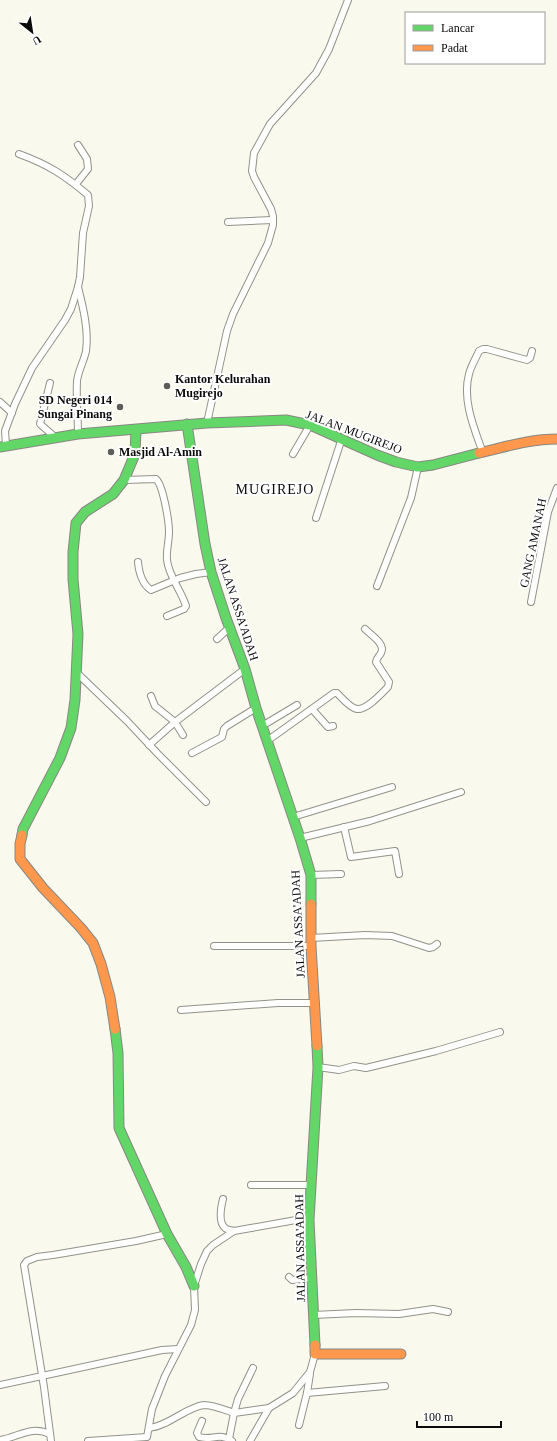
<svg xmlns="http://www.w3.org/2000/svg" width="557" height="1441" font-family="'Times New Roman',serif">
	<rect width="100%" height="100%" fill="#f9f9ed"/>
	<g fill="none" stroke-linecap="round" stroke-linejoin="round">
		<!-- street casing -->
		<g stroke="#92928c" stroke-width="8">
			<g id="street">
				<polyline points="76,184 88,169 87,159 78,145"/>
				<polyline points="228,222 273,220"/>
				<polyline points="50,383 40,424 55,437"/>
				<polyline points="0,402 12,413"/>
				<polyline points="207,423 227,331 233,314 268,243 273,225 273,216 271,209 254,177 252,171 254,153 270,124 316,73 329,49 348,0"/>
				<path d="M78,434C78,417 76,399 77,381C78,371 84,361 86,351C89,331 83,307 78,287"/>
				<path d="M6,445L5,431L15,404L32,368L65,320L71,309L78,287L80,277L83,233L89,206L88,195C64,175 49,165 19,154"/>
				<path d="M483,453C474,428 462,400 469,374C471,366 476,358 479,351L483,349H487L527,360L530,358L532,351"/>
				<polyline points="293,454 310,425"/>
				<path d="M124,480L156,479C163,485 169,521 169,532C169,542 166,551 167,560C169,577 181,590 186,606L184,609L167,616"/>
				<polyline points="316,518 342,438"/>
				<path d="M138,562C139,573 142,584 151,590L180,578L196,574L211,572"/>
				<polyline points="377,586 411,498 418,467"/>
				<polyline points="531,602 548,512 557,488"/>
				<polyline points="217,639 229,628"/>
				<polyline points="76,672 127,721 158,754 206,802"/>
				<polyline points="312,709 328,727 333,726"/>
				<polyline points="262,726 297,705"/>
				<polyline points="183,735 175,722 245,669"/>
				<path d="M267,741L334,693H337C342,698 350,708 357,709C367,710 382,693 388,687L389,682L376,662C377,657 379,657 381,653C386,644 371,635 365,629"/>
				<polyline points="149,745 175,722 155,706 151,696"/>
				<polyline points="192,753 222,737 224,729 227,726 256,708"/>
				<polyline points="293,817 392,787"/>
				<polyline points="344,827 351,857 395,851 399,874"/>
				<polyline points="300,838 370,821 461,792"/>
				<polyline points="311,875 341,874"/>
				<polyline points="311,938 365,935 392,936 429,948 433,947 437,944"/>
				<polyline points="214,946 311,946"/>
				<polyline points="181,1010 278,1003 314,1003"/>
				<polyline points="318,1067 339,1070 354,1066 366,1068 436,1051 500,1032"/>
				<polyline points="251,1185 311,1185"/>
				<path d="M223,1199C221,1207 218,1222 225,1228C227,1230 231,1230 234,1231L296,1220H309"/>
				<polyline points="289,1277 292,1280 311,1278"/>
				<polyline points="313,1315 356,1313 399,1314 433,1309 448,1312"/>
				<polyline points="0,1385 162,1350 178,1349"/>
				<polyline points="307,1393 385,1386"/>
				<path d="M202,1421L197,1433L199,1437C211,1441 220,1432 232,1441"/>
				<polyline points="299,1425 307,1393 310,1374"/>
				<path d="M149,1428C169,1426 186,1407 204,1405C214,1405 225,1410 234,1413L238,1399L253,1368"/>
				<polyline points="229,1439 234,1413 269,1408 293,1393 310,1372 315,1354"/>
				<path d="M0,1440C19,1437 31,1425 50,1434"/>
				<polyline points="51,1441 44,1387 24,1265 27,1261 37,1257 53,1255 136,1241 167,1234"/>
				<polyline points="88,1441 147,1437 152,1409 165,1376 191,1325 195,1310 194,1286 201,1264 207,1251 213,1245 234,1231"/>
				<polyline points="250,1441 269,1408"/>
			</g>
		</g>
		<!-- fast casing -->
		<g stroke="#888883" stroke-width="11">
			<g id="fast">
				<polyline points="187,424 205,544 211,572 226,618 245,669 256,708 300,838 311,875 311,904"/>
				<polyline points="0,447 78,434 207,423 286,420 310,425 377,455 396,462 418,467 433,465 479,453"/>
				<polyline points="22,835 23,829 60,758 71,728 75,700 78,634 73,579 73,552 76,523 85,512 113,494 124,480 135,454 136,430"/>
				<polyline points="115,1029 118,1053 119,1128 167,1234 186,1267 194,1286"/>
				<polyline points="315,1345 309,1220 318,1067 317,1046"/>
			</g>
		</g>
		<!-- slow casing -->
		<g stroke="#888883" stroke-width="11">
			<g id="slow">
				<path d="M479,453C505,447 530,439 557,439"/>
				<polyline points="22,835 20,844 20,859 43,888 81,928 93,943 101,964 110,997 115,1029"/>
				<polyline points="311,904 311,946 317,1046"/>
				<polyline points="315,1345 315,1354 401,1354"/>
			</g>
		</g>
		<!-- street -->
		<use href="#street" stroke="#fefefc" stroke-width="6"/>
		<!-- fast -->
		<use href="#fast" stroke="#63d668" stroke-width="9"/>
		<!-- slow -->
		<use href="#slow" stroke="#ff974d" stroke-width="9"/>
	</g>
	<!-- markers -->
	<g fill="#5e5e59" stroke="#fff" stroke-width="1.5">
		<circle cx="167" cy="386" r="4"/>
		<circle cx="120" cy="407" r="4"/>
		<circle cx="111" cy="452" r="4"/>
	</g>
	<g text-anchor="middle" stroke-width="4" stroke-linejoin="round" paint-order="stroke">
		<!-- poi labels -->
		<g font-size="12" font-weight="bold" fill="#0a0a0a" stroke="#fff" text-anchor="start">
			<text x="175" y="383">Kantor Kelurahan<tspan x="175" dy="14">Mugirejo</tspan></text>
			<text x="112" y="404" text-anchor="end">SD Negeri 014<tspan x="112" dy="14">Sungai Pinang</tspan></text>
			<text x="119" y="456">Masjid Al-Amin</text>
		</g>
		<!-- street labels -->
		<g font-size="12" fill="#0a0a0a" stroke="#fff">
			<text transform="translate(354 432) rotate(21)" y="4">JALAN MUGIREJO</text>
			<text transform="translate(533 543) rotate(-78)" y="4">GANG AMANAH</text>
			<text transform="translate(238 609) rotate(72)" y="4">JALAN ASSA'ADAH</text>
			<text transform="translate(298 924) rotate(-93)" y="4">JALAN ASSA'ADAH</text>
			<text transform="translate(300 1248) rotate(-91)" y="4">JALAN ASSA'ADAH</text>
		</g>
		<!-- quarter labels -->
		<g font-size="14" letter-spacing="1" fill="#0a0a0a" stroke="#fff">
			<text x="275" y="494">MUGIREJO</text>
		</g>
	</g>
	<!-- legend -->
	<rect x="405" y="12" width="140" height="52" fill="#ffffff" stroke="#9d9d9d"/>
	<rect x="413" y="25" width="20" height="6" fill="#63d668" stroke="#9d9d9d"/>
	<text x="441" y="32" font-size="12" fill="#0a0a0a">Lancar</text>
	<rect x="413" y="45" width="20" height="6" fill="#ff974d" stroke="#9d9d9d"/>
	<text x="441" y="52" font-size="12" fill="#0a0a0a">Padat</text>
	<!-- north arrow -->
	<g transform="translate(32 32) rotate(150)" stroke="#ffffff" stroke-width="3" paint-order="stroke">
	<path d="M0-3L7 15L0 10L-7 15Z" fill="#0a0a0a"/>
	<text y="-6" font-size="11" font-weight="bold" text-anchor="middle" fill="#0a0a0a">U</text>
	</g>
	<!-- scale -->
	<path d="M417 1421v6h84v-6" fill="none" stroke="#0a0a0a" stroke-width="2"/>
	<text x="423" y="1421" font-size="12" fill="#0a0a0a" stroke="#ffffff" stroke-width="3" paint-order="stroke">100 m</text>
</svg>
